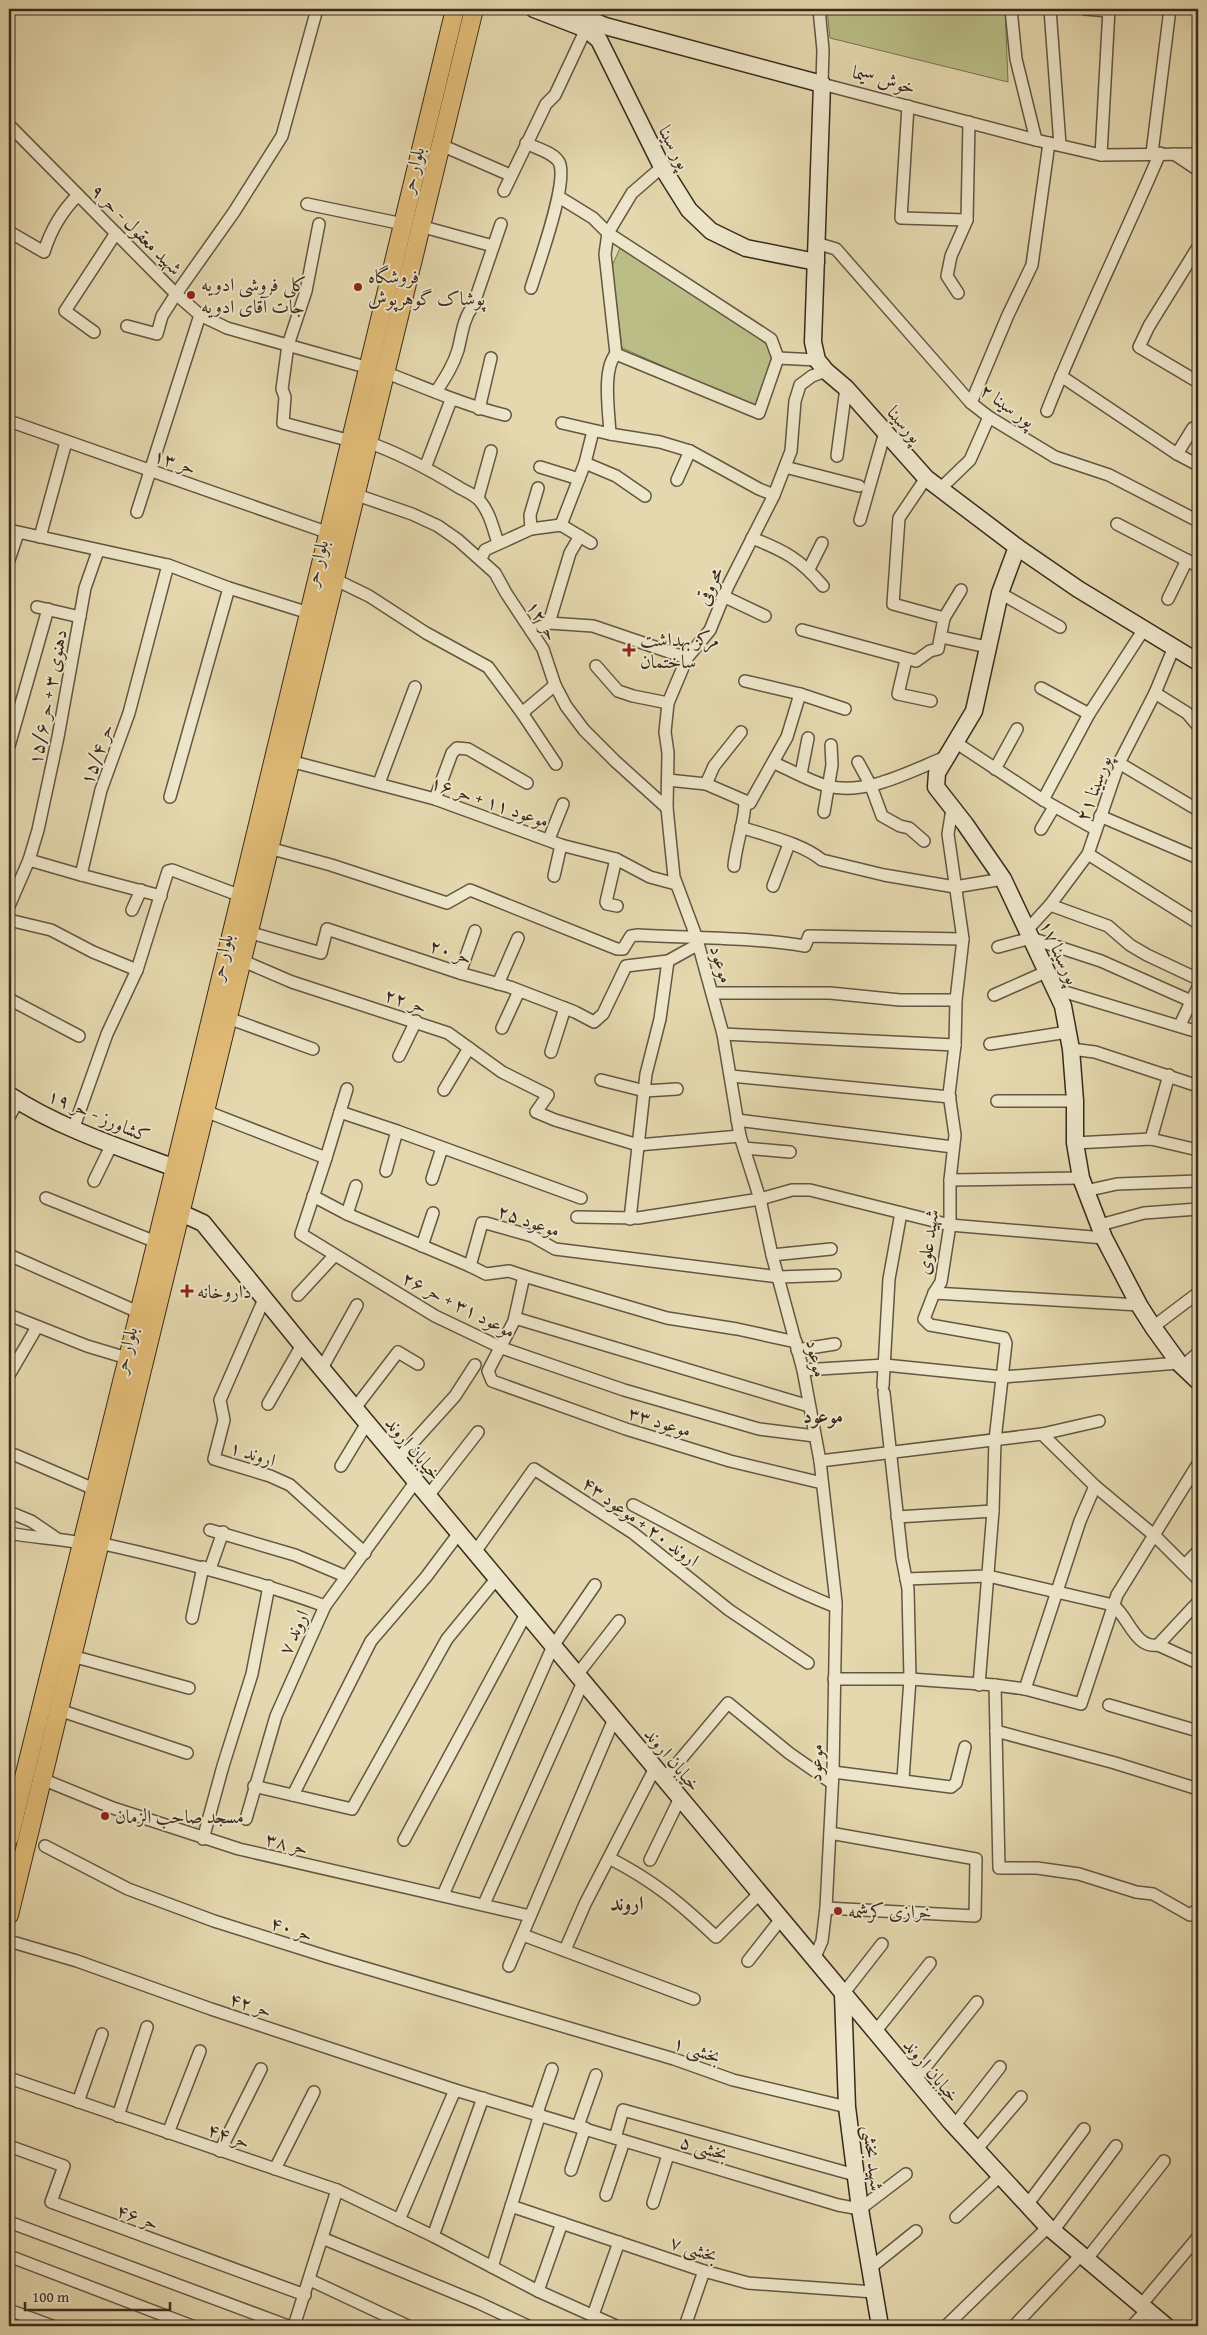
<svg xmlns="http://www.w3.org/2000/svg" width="1207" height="2335" font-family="'Gentium Book Plus',Amiri,serif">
	<rect width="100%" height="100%" fill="#e5d8ae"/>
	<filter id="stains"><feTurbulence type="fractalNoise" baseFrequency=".004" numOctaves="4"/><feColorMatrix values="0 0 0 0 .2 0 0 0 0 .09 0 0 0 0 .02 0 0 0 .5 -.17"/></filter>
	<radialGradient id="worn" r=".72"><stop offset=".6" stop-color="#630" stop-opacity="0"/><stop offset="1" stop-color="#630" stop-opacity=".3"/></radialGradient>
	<!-- green -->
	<g fill="#babd86" stroke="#797452">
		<polygon points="827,9 1005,9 1008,82 830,38"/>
		<polygon points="620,248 753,334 770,347 773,365 756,407 622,348 612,266"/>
	</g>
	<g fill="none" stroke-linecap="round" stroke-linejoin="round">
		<!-- street casing -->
		<g stroke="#635642" stroke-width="14">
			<g id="street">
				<polyline points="819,9 823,50 822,84 1036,140 1101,155 1198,154"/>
				<polyline points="1011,9 1016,59 1036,140"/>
				<polyline points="1050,9 1060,145"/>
				<polyline points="1085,9 1109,11"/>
				<polyline points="908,106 901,218 967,220"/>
				<polyline points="9,125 176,294 200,315 227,328 369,368"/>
				<path d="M526,143C535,148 553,152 559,162C569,181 538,265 531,288"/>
				<polyline points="448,148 510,175"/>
				<polyline points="1152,153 1170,9"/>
				<polyline points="1174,154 1198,170"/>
				<polyline points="1101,155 1109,9"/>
				<polyline points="662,167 632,193 608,233 605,254 616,354 759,413 778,358"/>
				<polyline points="504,191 546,104 555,95 586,29"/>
				<polyline points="559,197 593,218 608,233 771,339 778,358"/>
				<polyline points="307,204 403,224"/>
				<polyline points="319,224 306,291 288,345 282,389 285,397 283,423 351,441"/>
				<polyline points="420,226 493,246"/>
				<path d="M13,234L44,252C51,229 61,212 78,195"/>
				<polyline points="816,243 836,249 971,403 989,417 1055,457 1109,475 1198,521"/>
				<polyline points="1198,247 1149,326 1139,347 1198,382"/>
				<polyline points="958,293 947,276 951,256 967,220 969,122"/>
				<polyline points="127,326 157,334 162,316 176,294 234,212 282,136 317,9"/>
				<polyline points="94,332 65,311 116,233"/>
				<polyline points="778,358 817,360"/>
				<path d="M384,372C424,387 463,405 505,415"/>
				<polyline points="1061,376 1177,454 1198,465"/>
				<path d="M436,392C445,378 453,366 458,350C462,334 463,319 473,306L501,224"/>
				<polyline points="971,403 1008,315 1032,265 1049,143"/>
				<polyline points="479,409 491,358"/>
				<path d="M1047,411C1081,324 1123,240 1160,153"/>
				<polyline points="9,421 329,533"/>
				<polyline points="562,423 610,434 660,442 690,451 759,489 774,495"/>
				<path d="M610,434C609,412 602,369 616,354"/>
				<path d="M367,442C399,453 432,471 460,488C467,492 475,495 480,501C490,513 493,528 498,543"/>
				<polyline points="1177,454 1193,428"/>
				<polyline points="837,456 846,388"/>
				<polyline points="585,463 616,476 645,496"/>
				<polyline points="540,467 579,479"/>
				<polyline points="785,467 859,486"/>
				<polyline points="425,468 451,400"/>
				<polyline points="677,480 690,451"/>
				<polyline points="940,489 970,460 989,417"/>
				<polyline points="354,494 412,514 438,526 458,540 495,573 506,593 543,649 555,685 566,706 584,730 615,761 667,808"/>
				<polyline points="478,498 491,451"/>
				<polyline points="137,512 200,315"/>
				<polyline points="860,520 885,432"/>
				<polyline points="1117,524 1198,566"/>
				<polyline points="561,525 585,463 593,431"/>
				<polyline points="531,529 530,515 538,488"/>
				<polyline points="9,530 168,565 229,588 309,613"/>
				<polyline points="40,537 66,442"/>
				<path d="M752,538C785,551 800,559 823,586"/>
				<polyline points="481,559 485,550 531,529 561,525 591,543"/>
				<polyline points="9,560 18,533"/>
				<polyline points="809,569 822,543"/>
				<polyline points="334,579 369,596 426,633 488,667 522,713 556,764"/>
				<polyline points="1000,593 1060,627"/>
				<polyline points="723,596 765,616"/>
				<polyline points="1168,599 1187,560"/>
				<polyline points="37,607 80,617"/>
				<polyline points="944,618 961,590"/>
				<polyline points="549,623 570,553 580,536"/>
				<polyline points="802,630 916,661 930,651 938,649 944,618 893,604 899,518 926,478"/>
				<polyline points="531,631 549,623 593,626 687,658"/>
				<polyline points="941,637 987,647"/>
				<polyline points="906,660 898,694 931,701"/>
				<polyline points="596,666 618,691 633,696 668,703"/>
				<polyline points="745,681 800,694 845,709"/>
				<polyline points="1041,688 1089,714"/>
				<polyline points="1155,693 1187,713 1198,726"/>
				<polyline points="522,713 555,685"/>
				<polyline points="955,742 1043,800 1095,829"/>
				<polyline points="9,746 48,609"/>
				<polyline points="290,761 435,799 561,845 616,859 650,877 676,884"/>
				<polyline points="858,762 871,786 882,816 900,826 909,828 924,841"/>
				<path d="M774,763C791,770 809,781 827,786C867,796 910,771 946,757"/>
				<polyline points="1119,763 1198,810"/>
				<polyline points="995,769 1017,729"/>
				<polyline points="801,774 808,738"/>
				<polyline points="668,780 706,784 750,803 787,737 800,694"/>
				<polyline points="379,783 415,687"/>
				<polyline points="706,784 714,766 741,732"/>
				<polyline points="170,797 229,588"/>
				<polyline points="435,799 452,753 457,748 468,749 527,783"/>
				<polyline points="1043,800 1089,714 1144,629"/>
				<polyline points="952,809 948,834 963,939 956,1000 955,1045 949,1094 955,1135 950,1180 950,1225 941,1282 934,1293 924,1319 930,1325 1004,1338 1006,1343 995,1440 993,1511 979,1685"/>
				<polyline points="824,812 832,765 831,745"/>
				<polyline points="1100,816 1198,858"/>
				<path d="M741,827C767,836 801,843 822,860L884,875L955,887L1003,879"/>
				<polyline points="1041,829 1054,807"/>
				<polyline points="549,839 563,804"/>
				<path d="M269,848L331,865L447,903L470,890L617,949H623L631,936L638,935C694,938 749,937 805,946L809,936L963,939"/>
				<polyline points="1088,854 1198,923"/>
				<polyline points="616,859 606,902 607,904 617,906"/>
				<polyline points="29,860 81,875"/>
				<path d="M734,866C736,844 745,822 745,801"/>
				<polyline points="554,876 561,845"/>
				<polyline points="773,886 789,844"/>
				<polyline points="161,896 81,875 101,790 129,713 168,565"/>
				<polyline points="1050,905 1108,926 1130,945 1147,955 1198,979"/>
				<polyline points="9,906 29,860 38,830 58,737 85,588 98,551"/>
				<polyline points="132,910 141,890"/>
				<polyline points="9,920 51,930 93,952 137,970"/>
				<polyline points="1027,930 1050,905 1088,854 1119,763 1155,693 1174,647"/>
				<polyline points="248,932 321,953 327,929 463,974 510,987 575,1012 594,1022 603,1014 626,966 668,961 697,945"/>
				<polyline points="998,947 1031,938 1101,961 1191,1001"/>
				<polyline points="243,961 292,982 448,1033 502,1072 548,1095 536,1112 555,1120 638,1145 740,1136"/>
				<polyline points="460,973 475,931"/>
				<polyline points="498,984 518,938"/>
				<polyline points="1055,989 1198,1032"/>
				<polyline points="713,993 830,993 900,1000 956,1000"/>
				<polyline points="994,995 1048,971"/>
				<polyline points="9,999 79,1036"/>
				<polyline points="228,1018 313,1049"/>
				<polyline points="1180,1025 1198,987"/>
				<polyline points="502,1028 519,991"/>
				<polyline points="723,1034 955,1045"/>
				<polyline points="990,1044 1068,1032"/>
				<polyline points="1071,1049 1095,1052 1198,1086"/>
				<polyline points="551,1052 565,1008"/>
				<polyline points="399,1056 416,1021"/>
				<polyline points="731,1076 950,1097"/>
				<polyline points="601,1080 645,1091 677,1089"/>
				<polyline points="444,1090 469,1048"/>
				<polyline points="997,1101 1075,1101"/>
				<polyline points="205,1111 326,1158 301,1234 435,1316 502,1348 624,1390 759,1429 815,1436"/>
				<polyline points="340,1112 397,1131 581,1198"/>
				<polyline points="9,1117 18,1101"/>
				<polyline points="737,1120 953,1147"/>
				<polyline points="74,1127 107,1034 137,970 168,871 172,870 241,896"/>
				<polyline points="1151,1139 1169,1075"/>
				<polyline points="1075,1143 1151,1139 1198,1150"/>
				<polyline points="744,1148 790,1152"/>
				<polyline points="326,1158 347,1089"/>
				<polyline points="386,1171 397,1131"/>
				<polyline points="432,1179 442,1148"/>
				<polyline points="950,1180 1081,1178"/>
				<polyline points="94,1181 112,1144"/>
				<polyline points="1085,1191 1117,1184 1198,1181"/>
				<polyline points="313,1196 347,1214 470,1266"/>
				<polyline points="46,1198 156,1242"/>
				<polyline points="347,1214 356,1186"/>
				<polyline points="577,1217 638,1218 760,1199 792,1190 810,1190 950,1225 1104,1238"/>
				<polyline points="630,1219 646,1074 660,1019 668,961"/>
				<polyline points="1100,1225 1144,1213 1198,1209"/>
				<polyline points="422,1246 433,1213"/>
				<polyline points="9,1255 138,1312"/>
				<polyline points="772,1255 831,1249"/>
				<polyline points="524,1276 667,1318 737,1329 796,1342"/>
				<polyline points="934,1293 1139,1305"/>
				<polyline points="298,1295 334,1256"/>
				<polyline points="265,1297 220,1400 224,1420 214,1459 270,1476 290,1485 365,1553"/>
				<polyline points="9,1315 87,1346 127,1358"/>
				<polyline points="515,1318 809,1406"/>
				<polyline points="1153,1327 1198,1293"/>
				<polyline points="797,1350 835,1344"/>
				<polyline points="1183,1366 1198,1353"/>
				<polyline points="322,1368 357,1305"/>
				<polyline points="803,1370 885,1365 1003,1377 1179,1363"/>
				<polyline points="9,1375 37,1327"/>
				<polyline points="883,1386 889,1279 901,1213"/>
				<polyline points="884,1393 902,1558 908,1589 910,1679 903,1779"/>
				<polyline points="268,1404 302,1345"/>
				<polyline points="355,1408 398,1352 418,1364"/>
				<polyline points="1042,1434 1099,1421"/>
				<polyline points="15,1455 94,1489"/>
				<polyline points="398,1459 455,1396 475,1365"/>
				<polyline points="820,1461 1042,1434 1095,1486 1155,1536 1198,1579"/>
				<polyline points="341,1466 367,1423"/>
				<polyline points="822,1483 730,1461 626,1429 492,1381 488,1371 514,1321 524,1276 509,1271 486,1274 470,1266 482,1223 486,1223 532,1236 555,1249 779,1277 835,1275"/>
				<polyline points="428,1496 478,1432"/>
				<path d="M633,1505C701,1540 765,1579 836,1607"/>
				<polyline points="9,1512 31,1521 56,1538"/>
				<polyline points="897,1517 993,1511"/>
				<polyline points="210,1530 295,1555 345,1576"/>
				<path d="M9,1533C33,1538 57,1538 81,1543"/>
				<path d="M99,1543C176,1560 251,1579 325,1606"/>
				<polyline points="475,1552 534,1469 633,1533 729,1610 808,1663"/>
				<polyline points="1185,1565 1198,1551"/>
				<polyline points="210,1569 223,1532"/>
				<path d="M906,1579L988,1576L1113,1605C1128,1616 1135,1649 1158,1645"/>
				<polyline points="1198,1602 1158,1645 1198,1663"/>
				<polyline points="192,1618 203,1567"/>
				<polyline points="72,1656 189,1688"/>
				<polyline points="577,1675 619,1621"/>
				<polyline points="834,1679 910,1679 995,1685 1025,1689 1081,1704 1117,1595 1198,1464"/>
				<polyline points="995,1685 999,1868 1037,1868 1079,1874 1136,1892 1153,1894 1190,1915 1198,1909"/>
				<polyline points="1025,1689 1080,1521 1095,1486"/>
				<polyline points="1109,1705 1198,1731"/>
				<polyline points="59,1710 187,1753"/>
				<polyline points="996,1731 1115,1763 1198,1789"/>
				<polyline points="833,1772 951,1787 956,1783 965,1747"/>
				<polyline points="42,1779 113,1808 239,1849 530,1916"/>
				<polyline points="664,1779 728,1703 789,1753 832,1783"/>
				<polyline points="254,1786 352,1809 447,1639 497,1578"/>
				<polyline points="293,1795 371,1641 426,1577 459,1533"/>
				<polyline points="246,1819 276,1716 325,1606 416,1481"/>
				<polyline points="203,1839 223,1766 252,1674 269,1586"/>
				<polyline points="404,1840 526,1614"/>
				<polyline points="45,1846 128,1889 214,1921 328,1957 674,2059 733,2080 847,2107"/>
				<path d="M609,1858C654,1881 680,1903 716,1937L759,1894"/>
				<polyline points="650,1860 680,1798"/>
				<polyline points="443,1895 553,1646 595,1585"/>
				<polyline points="484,1904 583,1682"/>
				<polyline points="826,1908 975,1916 976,1859 830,1833"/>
				<polyline points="523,1935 694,1999"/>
				<polyline points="9,1941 77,1961 211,2009 455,2090 838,2205 860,2209 906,2174"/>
				<polyline points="565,1950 585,1904 655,1768"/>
				<polyline points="814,1959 822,1941 826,1908 833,1772 836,1602 820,1461 803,1370 772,1255 760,1199 740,1136 723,1034 696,936 674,877 667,808 668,753 665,732 668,703 687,658 710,630 728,586 774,495 791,451 795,401 800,385 812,376 826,371"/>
				<polyline points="748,1961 781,1919"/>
				<polyline points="509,1966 614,1719"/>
				<polyline points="843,1994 882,1944"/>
				<polyline points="875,2032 930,1963"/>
				<polyline points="9,2078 337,2190 433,2236 538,2291 616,2326"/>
				<polyline points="915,2080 977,2002"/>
				<polyline points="78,2102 102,2034"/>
				<polyline points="537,2113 552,2069"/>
				<polyline points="118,2116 147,2027"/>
				<polyline points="578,2126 596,2075"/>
				<polyline points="954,2126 1000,2067"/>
				<polyline points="168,2133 200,2051"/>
				<polyline points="615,2138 623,2110 855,2175"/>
				<polyline points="9,2146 64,2166 51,2202 305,2295"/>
				<polyline points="976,2150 1021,2097"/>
				<polyline points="220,2151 261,2069"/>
				<polyline points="275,2169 314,2092"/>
				<polyline points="571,2170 585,2128"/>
				<polyline points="606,2195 624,2141"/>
				<polyline points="653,2203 668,2155"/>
				<polyline points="1027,2205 1084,2129"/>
				<polyline points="511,2206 704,2271 748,2283 874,2292"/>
				<polyline points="956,2217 1000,2176"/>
				<polyline points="399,2220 455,2090"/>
				<polyline points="9,2222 288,2326"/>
				<polyline points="1053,2231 1116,2146"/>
				<polyline points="433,2236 483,2098"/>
				<polyline points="322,2238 479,2303 528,2326"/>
				<polyline points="9,2256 192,2326"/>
				<polyline points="1086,2260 1164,2161"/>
				<polyline points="492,2267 540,2114"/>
				<polyline points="870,2268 916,2231"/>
				<polyline points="310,2280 408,2326"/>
				<polyline points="538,2291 562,2223"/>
				<polyline points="1141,2305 1198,2237"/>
				<polyline points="9,2310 52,2326"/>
				<polyline points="593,2315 619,2242"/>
				<polyline points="947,2325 1048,2227"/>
				<polyline points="294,2326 337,2190"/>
				<polyline points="685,2326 704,2271"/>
				<polyline points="1014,2326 1081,2255"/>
				<polyline points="1132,2326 1147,2310"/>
			</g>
		</g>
		<!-- secondary casing -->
		<g stroke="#382a1e" stroke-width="19">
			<g id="secondary">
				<polyline points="534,9 586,29 599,40 662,167 689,210 711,231 746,248 816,262"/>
				<polyline points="566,9 605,26 822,84 813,342 817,360 826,371 846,388 926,478 1017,547 1078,589 1198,662"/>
				<polyline points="1017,547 1000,593 974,711 937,773 936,787 965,824 1003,879 1063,1006 1071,1049 1075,1101 1075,1143 1081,1178 1104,1238 1139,1305 1153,1327 1179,1363 1198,1381"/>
				<path d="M9,1095C57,1127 121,1148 175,1168"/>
				<polyline points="168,1207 203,1223 302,1345 950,2121 1046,2225 1166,2326"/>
				<polyline points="843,1994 847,2107 860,2209 880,2326"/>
			</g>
		</g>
		<!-- primary casing -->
		<g stroke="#382a1e" stroke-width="20">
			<g id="primary">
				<polyline points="9,1838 175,1168 455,9"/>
				<polyline points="9,1915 474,9"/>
			</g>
		</g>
		<!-- street -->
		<use href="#street" stroke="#eee6ca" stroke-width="11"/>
		<!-- secondary -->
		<use href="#secondary" stroke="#eee6ca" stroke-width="16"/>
		<!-- primary -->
		<use href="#primary" stroke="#e2bc77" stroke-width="18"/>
	</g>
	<!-- markers -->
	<g fill="#8f2418" stroke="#eee6ca" stroke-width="2">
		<circle cx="358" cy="287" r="5"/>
		<circle cx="191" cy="295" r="5"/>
		<path d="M626.5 642.5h5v5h5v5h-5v5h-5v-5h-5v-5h5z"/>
		<path d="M184.5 1283.5h5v5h5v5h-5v5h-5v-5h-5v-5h5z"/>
		<circle cx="105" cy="1816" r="5"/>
		<circle cx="838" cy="1911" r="5"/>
	</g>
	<g text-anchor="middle" stroke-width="4" stroke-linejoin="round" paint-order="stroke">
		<!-- street labels -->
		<g font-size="19" fill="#382a1e" stroke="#eee6ca">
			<text transform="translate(884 79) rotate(15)" y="7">خوش سیما</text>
			<text transform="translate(675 147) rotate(62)" y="7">پور سینا</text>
			<text transform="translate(412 170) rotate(-76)" y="7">بلوار حر</text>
			<text transform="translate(137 229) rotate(45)" y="7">شهید معقول - حر ۹</text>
			<text transform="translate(1008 405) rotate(35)" y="7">پور سینا ۲</text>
			<text transform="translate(905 424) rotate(49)" y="7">پورسینا</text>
			<text transform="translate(175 461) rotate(19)" y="7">حر ۱۳</text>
			<text transform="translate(316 563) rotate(-76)" y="7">بلوار حر</text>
			<text transform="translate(709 586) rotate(-66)" y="7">محروقی</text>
			<text transform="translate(543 620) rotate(58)" y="7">حر ۱۲</text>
			<text transform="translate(47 697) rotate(-79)" y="7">دهنوی ۳ + حر ۱۵/۶</text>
			<text transform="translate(96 754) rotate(-70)" y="7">حر ۱۵/۴</text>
			<text transform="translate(1093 788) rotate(-69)" y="7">پورسینا ۲۱</text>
			<text transform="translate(490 801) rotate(19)" y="7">موعود ۱۱ + حر ۱۶</text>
			<text transform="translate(451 951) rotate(19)" y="7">حر ۲۰</text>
			<text transform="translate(1060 952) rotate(65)" y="7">پورسینا ۱۷</text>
			<text transform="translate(221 957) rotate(-77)" y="7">بلوار حر</text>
			<text transform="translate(722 964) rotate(73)" y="7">موعود</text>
			<text transform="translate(406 1000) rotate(18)" y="7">حر ۲۲</text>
			<text transform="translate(99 1115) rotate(23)" y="7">کشاورز - حر ۱۹</text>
			<text transform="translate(529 1220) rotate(19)" y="7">موعود ۲۵</text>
			<text transform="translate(927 1242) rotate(-82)" y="7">شهید علوی</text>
			<text transform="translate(459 1304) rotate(27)" y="7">موعود ۳۱ + حر ۲۶</text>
			<text transform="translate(125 1350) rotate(-76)" y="7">بلوار حر</text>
			<text transform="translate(817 1358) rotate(77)" y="7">موعود</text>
			<text transform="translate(660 1421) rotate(17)" y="7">موعود ۳۳</text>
			<text transform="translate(414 1448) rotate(50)" y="7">خیابان اروند</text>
			<text transform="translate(253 1453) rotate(18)" y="7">اروند ۱</text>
			<text transform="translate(641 1521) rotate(36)" y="7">اروند ۲۰ + موعود ۴۳</text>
			<text transform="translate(293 1632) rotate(-65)" y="7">اروند ۷</text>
			<text transform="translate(673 1759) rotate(50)" y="7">خیابان اروند</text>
			<text transform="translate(815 1763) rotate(-88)" y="7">موعود</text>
			<text transform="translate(287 1843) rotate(14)" y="7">حر ۳۸</text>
			<text transform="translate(292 1928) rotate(18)" y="7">حر ۴۰</text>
			<text transform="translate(251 2004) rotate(18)" y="7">حر ۴۲</text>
			<text transform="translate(697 2049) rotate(19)" y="7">بخشی ۱</text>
			<text transform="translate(932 2070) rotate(50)" y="7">خیابان اروند</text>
			<text transform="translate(229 2135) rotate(19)" y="7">حر ۴۴</text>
			<text transform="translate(704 2147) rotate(16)" y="7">بخشی ۵</text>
			<text transform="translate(874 2158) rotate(83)" y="7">شهید بخشی</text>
			<text transform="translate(138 2216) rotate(20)" y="7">حر ۴۶</text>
			<text transform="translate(694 2248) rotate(18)" y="7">بخشی ۷</text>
		</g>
		<!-- poi labels -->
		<g font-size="19" fill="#382a1e" stroke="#eee6ca" text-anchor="start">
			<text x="368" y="283">فروشگاه<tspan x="368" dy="22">پوشاک گوهرپوش</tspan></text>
			<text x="201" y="291">کلی فروشی ادویه<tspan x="201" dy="22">جات آقای ادویه</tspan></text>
			<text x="640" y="646">مرکز بهداشت<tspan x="640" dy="22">ساختمان</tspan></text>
			<text x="197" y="1298">داروخانه</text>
			<text x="115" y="1823">مسجد صاحب الزمان</text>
			<text x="848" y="1918">خرازی کرشمه</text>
		</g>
		<!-- neighbourhood labels -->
		<g font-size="20" font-weight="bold" fill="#382a1e" stroke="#eee6ca">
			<text x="823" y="1423">موعود</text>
			<text x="627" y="1910">اروند</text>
		</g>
	</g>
	<!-- margin -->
	<rect width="1207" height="2335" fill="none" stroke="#e5d8ae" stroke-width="30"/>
	<rect x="10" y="10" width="1187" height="2315" fill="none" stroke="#382a1e" stroke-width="2.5"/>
	<rect x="15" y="15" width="1177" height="2305" fill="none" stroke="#382a1e"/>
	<!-- scale -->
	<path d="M25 2302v8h145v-8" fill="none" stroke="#382a1e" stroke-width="2.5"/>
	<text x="32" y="2302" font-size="15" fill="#382a1e" stroke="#eee6ca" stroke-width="4" paint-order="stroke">100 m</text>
	<rect width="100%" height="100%" filter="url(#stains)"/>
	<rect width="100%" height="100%" fill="url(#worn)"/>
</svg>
